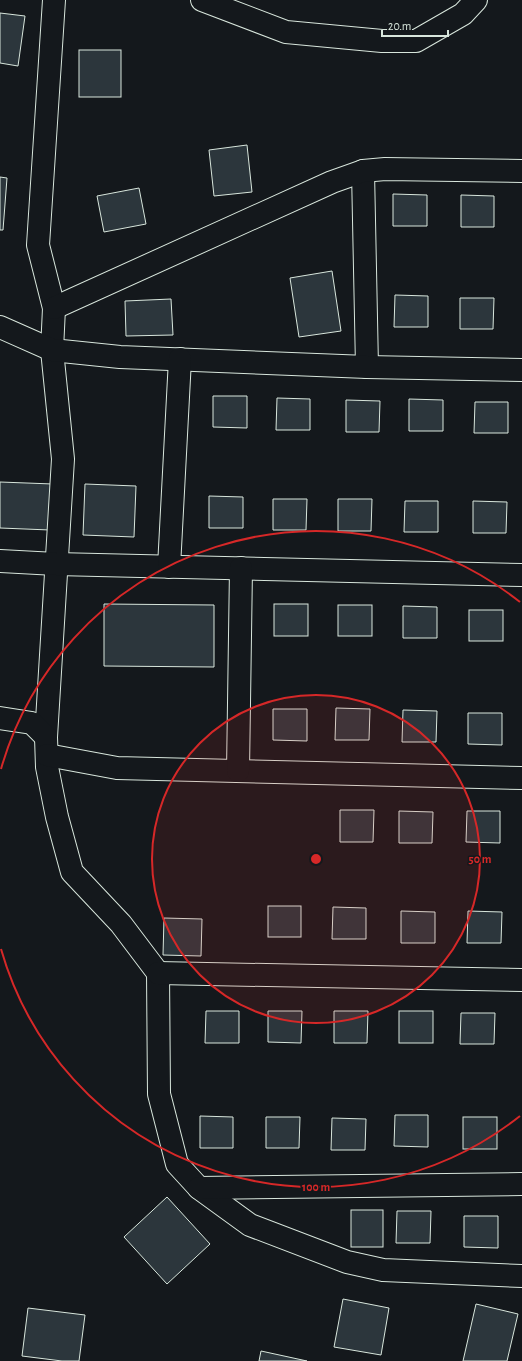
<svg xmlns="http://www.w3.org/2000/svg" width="522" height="1361" font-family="'Alegreya Sans',sans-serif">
	<rect width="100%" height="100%" fill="#14181c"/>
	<!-- building -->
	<g fill="#2c363c" stroke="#d8e6dc">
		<polygon points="0,13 25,16 18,66 0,63"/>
		<rect x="79" y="50" width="42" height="47"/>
		<polygon points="247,145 252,192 214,196 209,150"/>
		<polygon points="0,177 7,178 3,230 0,230"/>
		<polygon points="139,188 146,224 104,232 97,196"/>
		<polygon points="393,194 427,195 427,226 393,226"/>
		<polygon points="461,195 494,196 494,227 461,227"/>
		<polygon points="332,271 341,331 299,337 290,278"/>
		<polygon points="395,295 428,296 428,327 394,327"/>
		<polygon points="460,298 494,298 493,329 460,329"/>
		<polygon points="171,299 173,335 126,336 125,301"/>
		<polygon points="213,396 247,396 247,428 213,427"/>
		<polygon points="277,398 310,399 310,430 276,430"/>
		<polygon points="409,399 443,400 443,431 409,431"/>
		<polygon points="346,400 380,401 379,432 346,432"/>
		<polygon points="475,402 508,402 508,433 474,433"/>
		<polygon points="0,482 53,484 50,530 0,528"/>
		<polygon points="85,484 136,486 134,537 83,535"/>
		<polygon points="209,496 243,497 243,528 209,528"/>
		<polygon points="273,499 307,499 306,530 273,530"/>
		<polygon points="338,499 372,499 371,531 338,531"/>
		<polygon points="405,501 438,501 438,532 404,532"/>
		<polygon points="473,501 507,502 506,533 473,533"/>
		<polygon points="104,604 214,605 214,667 104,666"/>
		<rect x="274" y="604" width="34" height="32"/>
		<rect x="338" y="605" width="34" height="31"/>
		<polygon points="403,606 437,607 437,638 403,638"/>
		<rect x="469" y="610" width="34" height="31"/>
		<polygon points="336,708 370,709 369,740 335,740"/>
		<polygon points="273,709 307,709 307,741 273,740"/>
		<polygon points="403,710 437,711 436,742 402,742"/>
		<polygon points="468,713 502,713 502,745 468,744"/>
		<polygon points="340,810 374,810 373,842 340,842"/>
		<polygon points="399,811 433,812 432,843 399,843"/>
		<polygon points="467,811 500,811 500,843 466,842"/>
		<rect x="268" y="906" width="33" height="31"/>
		<polygon points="333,907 366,908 366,939 332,939"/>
		<polygon points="401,911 435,912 435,943 401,943"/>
		<polygon points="468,911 502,912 501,943 467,943"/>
		<polygon points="164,918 202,919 201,956 163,955"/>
		<polygon points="206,1011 239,1011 239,1043 205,1043"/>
		<polygon points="268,1011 302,1011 301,1043 268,1042"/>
		<polygon points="334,1011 368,1011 367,1043 334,1043"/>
		<rect x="399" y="1011" width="34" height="32"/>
		<polygon points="461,1013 495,1013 494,1044 460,1044"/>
		<polygon points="395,1115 428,1115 428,1147 394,1146"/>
		<polygon points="200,1116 233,1117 233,1148 200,1148"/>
		<polygon points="266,1117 300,1117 299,1148 266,1148"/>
		<rect x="463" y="1117" width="34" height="32"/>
		<polygon points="332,1118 366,1119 365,1150 331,1150"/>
		<polygon points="167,1197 210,1244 167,1284 124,1237"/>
		<rect x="351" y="1210" width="32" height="37"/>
		<polygon points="397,1211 431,1211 430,1243 396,1243"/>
		<polygon points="464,1216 498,1216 498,1248 464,1247"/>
		<polygon points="343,1299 389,1308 381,1355 334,1347"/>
		<polygon points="476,1304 518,1314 507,1361 463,1361"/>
		<polygon points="28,1308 85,1315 79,1361 62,1361 22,1356"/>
		<polygon points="261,1351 307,1361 259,1361"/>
	</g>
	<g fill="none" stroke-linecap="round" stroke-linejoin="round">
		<!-- minor casing -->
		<g stroke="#d8e6dc" stroke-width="24">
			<g id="minor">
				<polyline points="54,0 38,245 54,308 52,350 63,459 46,737 47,767 57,817 72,872 121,924 158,973 159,1094 177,1164 199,1188 250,1225 347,1262 383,1270 522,1276"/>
				<polyline points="202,0 286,32 382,41 416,41 463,14 476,0"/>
				<polyline points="363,171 367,367"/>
				<polyline points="54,308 332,182 363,171 385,169 522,171"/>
				<polyline points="0,327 52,350 120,357 367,367 522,370"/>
				<polyline points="0,561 56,564 522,575"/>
				<polyline points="169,567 180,359"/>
				<polyline points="0,718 32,723 46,737"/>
				<polyline points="47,755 117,768 522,778"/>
				<polyline points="238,771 241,568"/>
				<polyline points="158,973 522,980"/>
				<polyline points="199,1188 522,1184"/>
			</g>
		</g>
		<!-- minor -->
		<use href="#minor" stroke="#14181c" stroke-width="22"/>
	</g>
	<!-- distance rings -->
	<circle cx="316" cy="859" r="164" fill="#d62828" fill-opacity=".12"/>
	<g fill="none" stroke="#d62828" stroke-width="2">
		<circle cx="316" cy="859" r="164"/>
		<path d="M520 1116A328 328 0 0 1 1 949M1 769A328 328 0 0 1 520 602"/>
	</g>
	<circle cx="316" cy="859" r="6" fill="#d62828" stroke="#14181c" stroke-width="2"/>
	<g font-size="12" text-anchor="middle" font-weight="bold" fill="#d62828" stroke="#14181c" stroke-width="3" stroke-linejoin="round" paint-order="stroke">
		<text x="480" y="863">50 m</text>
		<text x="316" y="1191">100 m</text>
	</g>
	<!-- scale -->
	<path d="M382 30v6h66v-6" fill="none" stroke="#d8e6dc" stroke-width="2"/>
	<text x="388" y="30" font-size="12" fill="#d8e6dc" stroke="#14181c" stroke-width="3" paint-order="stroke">20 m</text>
</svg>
